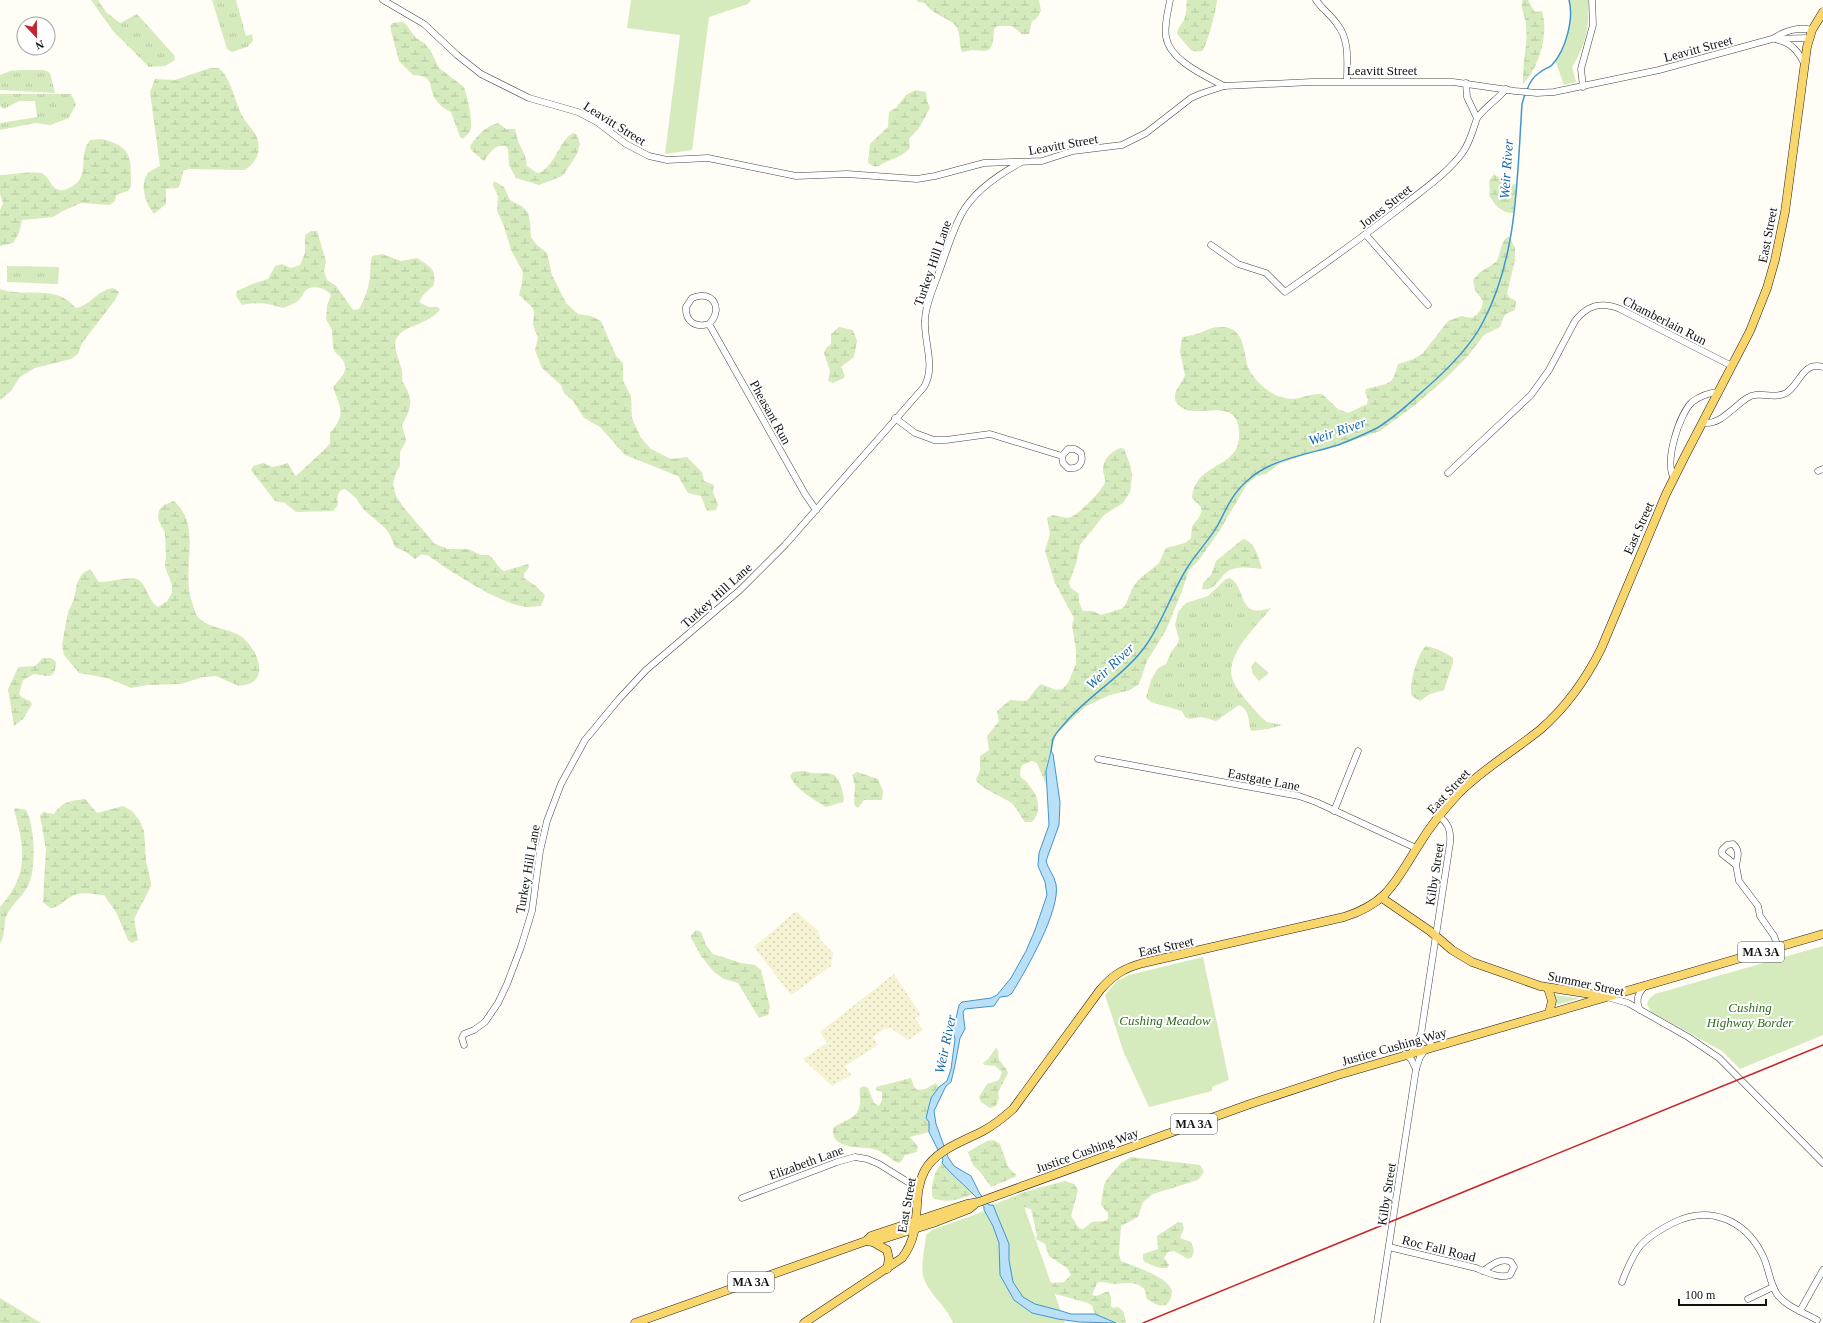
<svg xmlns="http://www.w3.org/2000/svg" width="1823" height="1323" font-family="'Times New Roman',serif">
	<defs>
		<pattern id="farmland-dots" width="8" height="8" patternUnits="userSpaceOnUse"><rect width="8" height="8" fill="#f6f3d4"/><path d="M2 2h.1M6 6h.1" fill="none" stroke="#d2cfb5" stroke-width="1.8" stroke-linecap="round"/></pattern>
		<pattern id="grass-tufts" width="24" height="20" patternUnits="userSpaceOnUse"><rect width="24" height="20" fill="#d5ebbd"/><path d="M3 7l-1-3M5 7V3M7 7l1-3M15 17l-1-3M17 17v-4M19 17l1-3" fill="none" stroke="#b6c8a1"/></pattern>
		<pattern id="wetland-marsh" width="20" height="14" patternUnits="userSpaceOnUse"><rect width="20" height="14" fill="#d5ebbd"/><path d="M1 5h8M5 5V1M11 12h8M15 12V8" fill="none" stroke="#b6c8a1"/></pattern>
	</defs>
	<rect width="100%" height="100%" fill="#fffdf5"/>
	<!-- farmland -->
	<g fill="url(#farmland-dots)">
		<polygon points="796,911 818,931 821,941 833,953 831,966 791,995 754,947"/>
		<polygon points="894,974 921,1015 915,1018 923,1030 908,1040 891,1028 884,1029 873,1037 878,1045 845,1066 851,1075 832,1086 803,1059 827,1043 820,1032"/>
	</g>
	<!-- grass -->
	<g fill="url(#grass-tufts)">
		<polygon points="91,0 98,0 106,12 120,23 137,14 174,55 175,60 165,66 149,67 113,31"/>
		<polygon points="212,0 236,0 246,36 252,34 253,41 247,47 232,52 227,49"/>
		<polygon points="22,70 44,70 50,73 55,93 0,90 0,75 10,71"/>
		<polygon points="0,94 71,94 76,104 69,118 50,125 35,123 0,130 0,123 37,117 35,101 19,101 4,109 0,106"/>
		<polygon points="7,266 59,267 58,284 7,282"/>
		<path d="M1230,578C1248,590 1236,619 1271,608C1256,627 1221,658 1234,683C1241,696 1252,707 1261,717L1267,722L1282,725L1268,729L1251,731C1248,721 1250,710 1239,705L1216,721L1201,717L1189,719L1185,717L1182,711L1151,702L1146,698L1151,680L1158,668L1166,664L1171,652L1178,643L1179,639L1175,625L1178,612L1186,603L1208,596L1226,579Z"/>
		<polygon points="1554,995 1577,998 1578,999 1556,1005"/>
	</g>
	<!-- wetland -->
	<g fill="url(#wetland-marsh)">
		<path d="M916,0H1039L1041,11L1036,19L1032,21L1029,34H1022L1012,26H997L994,29L993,42L990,49L985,51L972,50L962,52C958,44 962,33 955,25C946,16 932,15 925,3L918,2Z"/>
		<path d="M1187,0H1217C1217,7 1206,49 1202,51C1199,52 1195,51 1192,51L1177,34C1177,27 1183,24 1185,17C1187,12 1186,5 1187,0Z"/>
		<path d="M1523,0H1528L1535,12L1542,11C1549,34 1539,68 1523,84C1522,64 1528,45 1526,25C1526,17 1519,7 1523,0Z"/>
		<path d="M401,22L405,23L415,37L424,43L430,50L439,68L464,87C467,96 474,123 470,132C468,134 465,136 463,139L460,137L451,112C445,109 440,106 436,100C427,86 436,76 413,75L399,61L390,27L392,23Z"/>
		<path d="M210,68H219C232,80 234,100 242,115C246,124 257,132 258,142C261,154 254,165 244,170L191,169L184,170C181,177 182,182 178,188L166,189V204L154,214C146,204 138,184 149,172C152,170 157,168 160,166L150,92L155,79L175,80Z"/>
		<path d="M915,90L926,92L927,101L930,108L919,128L909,139L910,148C903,155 897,158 888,161C878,165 879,170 868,163L870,144L888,127L889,112L896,108L906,95Z"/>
		<path d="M498,123L506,129H515L518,141L525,156L527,166L537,173C552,172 560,139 573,133L577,135L580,144L577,154L564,174L560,177L539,185L516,178L509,165L508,149L506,146C495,144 490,152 484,161L471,150L470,146C478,135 484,127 498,123Z"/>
		<path d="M102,139C133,147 131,158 131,187L128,191L116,195L115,201L110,205L81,203L63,211L53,217L22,220L19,233L13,243L0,246V210L3,203L0,194V175C9,175 37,170 43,174C50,178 51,189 60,190C64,191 66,189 69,188C92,178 77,156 90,140Z"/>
		<path d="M1494,174L1509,185L1516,184L1514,213C1503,214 1494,205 1489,195L1490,190L1489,181Z"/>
		<polygon points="494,181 504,187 510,200 523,207 528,213 530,222 531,237 536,244 547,253 552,275 566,303 578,314 591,316 601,321 616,356 623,363 623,381 631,396 632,418 641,438 651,449 671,459 687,457 702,472 704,481 714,485 713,492 718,505 716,510 707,511 701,496 688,493 678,476 625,455 600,427 584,418 573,401 564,393 561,385 542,368 535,350 538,338 533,325 534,312 532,307 519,295 522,283 523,272 511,250 504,226 497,211 498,196 493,185"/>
		<path d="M311,231H317L326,261L324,271L327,280L336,286L353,310L359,309C365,299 369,287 370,276C371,269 370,263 372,256L382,254L401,261L417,258C430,267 436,267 434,285L423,295L419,302L429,307H437L440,309C435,318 419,324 411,327C379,340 406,360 402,381C414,399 412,407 402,425L406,441L400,452V466L396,472L393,484L396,496L404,508L435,544L448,549H468L481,555H489C495,560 498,568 504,571L528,564L529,567L524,574V578L537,587L545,596L541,606C537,606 532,607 528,607C503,606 450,571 429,556L422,554L415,559L406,552L395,547L390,535L385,528L363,509L356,498L345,489C337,490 337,498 338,505L333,511L296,512L285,503L275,501L251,470L253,466L263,463L273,467L288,463L294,474L296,476L325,449L330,443V433C346,414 341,409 333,387L343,375L346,368L343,360L335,352L333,347L332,330L326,319L327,306L331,295C325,288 313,284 305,291C302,294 302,298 298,301C293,304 288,306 283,308C269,303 257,302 242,305L236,296L237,291L252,284L268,279L275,266L282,264L291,268L300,265L305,253V235Z"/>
		<path d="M1509,236L1515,248V260L1507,293L1509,297L1516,301L1515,310C1502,315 1505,315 1500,327L1484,335L1467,357L1445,379L1415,405L1380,431L1340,445L1315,451L1279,464L1266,474L1257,476L1247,484L1220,530L1199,560L1189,570L1182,591L1166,630L1147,661L1139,684L1130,690L1110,695L1086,706L1056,734L1047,764V787L1037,763L1032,761L1022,765C1021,768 1019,774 1021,777C1023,780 1027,781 1028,784C1038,795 1043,810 1032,822H1025C1019,815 1018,808 1010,802C1001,796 980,788 976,780L980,770V756L989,750L987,736L999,721L997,711L1010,700L1026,701C1032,696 1035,688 1041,684L1056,690L1062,689L1068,683L1076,664V649L1072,626L1074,618L1055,583L1045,551L1050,534L1047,518L1053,515C1058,516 1065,519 1071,517C1078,515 1103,490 1105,482C1106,478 1103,474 1103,470C1103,459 1111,451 1121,448L1124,449L1130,464L1132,475L1130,492L1123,503L1104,515L1080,545L1076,564L1069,583L1071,588L1079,594V602L1083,611H1093L1101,615L1121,609L1125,606L1132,589L1138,580L1159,563L1166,548L1185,543L1191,538L1192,526L1198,519L1202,511L1200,506L1192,498C1196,459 1243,471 1239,430C1237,404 1213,411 1196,411C1188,412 1175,407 1175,397C1175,388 1182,384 1185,375L1180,352L1182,338C1187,335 1191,336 1197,334C1203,332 1209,328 1217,327C1243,325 1243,346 1247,364C1250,377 1267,392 1278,396C1298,404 1304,393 1322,394L1338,409L1348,413L1367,404L1368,400L1365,392L1366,389L1386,384L1391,381L1394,377L1398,364L1414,359L1423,353L1448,321L1462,316L1472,318C1479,314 1482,309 1483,301L1475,290L1473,280L1479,273L1496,262C1502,252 1499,243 1509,236Z"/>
		<path d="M113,288L119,292L115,300L82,343L78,354L71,359L35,368L20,377L11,391L0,400V289C21,297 48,287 67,300C71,302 73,306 76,308C93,304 94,292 113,288Z"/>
		<polygon points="839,327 853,330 857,341 854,357 841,367 845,376 844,378 833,383 828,381 830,371 824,353 826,348 831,344 831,334"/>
		<path d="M174,501C204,528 179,570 193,605C194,608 195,613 197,616C206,628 227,628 239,635C251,642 266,666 256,679C252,684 245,685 239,686L216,676L203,677L181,684L147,685L131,688L107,678L79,673L64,655L62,645L68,612L74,599L77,583L82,574L90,569L99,582C110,582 123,578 133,578C147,579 146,600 158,607L167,601L172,593V585L165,567L166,555L165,533L158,519L159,510L164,505Z"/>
		<path d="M1243,539C1255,541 1259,559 1262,569C1253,568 1239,566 1230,570C1219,576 1216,592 1202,589L1203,583L1211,575L1216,561Z"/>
		<path d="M1426,646C1436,648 1444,652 1453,658V663L1444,690L1430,694L1420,701L1412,696C1408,687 1418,652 1426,646Z"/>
		<path d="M43,658H51L56,662C55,681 48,676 34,674L23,680L19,694L23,698L30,701L32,704L23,719L14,726L8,689L16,672L19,667L35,666Z"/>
		<path d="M804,771C824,778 836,764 842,790C843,795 845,798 843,802L826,807C813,799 796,790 790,776L793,772Z"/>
		<polygon points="857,772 878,779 883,792 882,800 864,800 858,808 855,806 854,803 855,785 852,775"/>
		<path d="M85,799L97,813L123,806L132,811L140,821L144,831L146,860L151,883V886L134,919L138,940L132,943L128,940L116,912L104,895C93,894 82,891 72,896C64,900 59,908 50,908L43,902L46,849L40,816L43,812L54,814C63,801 70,801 85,799Z"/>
		<path d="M16,808L26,810C35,825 37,872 27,888C21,897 10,907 6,917C3,926 6,934 0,944V907C29,875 25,849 14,810Z"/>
		<polygon points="696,930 701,932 706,945 713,954 741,963 755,965 761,970 770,1007 768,1015 759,1018 738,983 724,979 714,972 701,956 691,938 691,935"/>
		<path d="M996,1048C1000,1051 997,1056 1000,1061C1003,1065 1006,1068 1008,1073L998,1092L999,1098L996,1106L990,1108L981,1102L979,1097L987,1084L999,1080L1002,1072L995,1066L984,1065L983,1063L988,1059Z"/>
		<path d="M911,1078L914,1087L917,1090L925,1089L936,1083L939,1087L931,1098L929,1132L910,1137L918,1147L917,1152L905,1155L901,1162L899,1163C891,1160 885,1153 877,1150C865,1145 830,1152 833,1128C843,1120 858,1120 860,1104C861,1098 859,1094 860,1088L864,1086L868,1088L874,1103L879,1106L882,1100V1092L876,1090V1087Z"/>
		<polygon points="994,1140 1000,1144 1008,1167 1017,1176 991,1187 981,1173 973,1165 968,1152 987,1141"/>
		<path d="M1131,1157L1200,1165L1204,1172L1198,1180L1153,1194L1143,1202L1138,1217L1121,1226L1119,1254L1121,1261C1133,1266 1169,1277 1172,1291C1170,1310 1160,1308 1147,1299C1145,1296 1147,1290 1143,1288C1136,1281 1124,1283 1116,1284C1108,1284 1105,1280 1097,1283L1092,1295L1096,1296L1106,1292H1109L1111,1298V1306L1113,1308L1118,1307L1123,1311L1126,1323H1116L1095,1314L1092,1306L1088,1303L1052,1293L1041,1273L1052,1283L1064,1282L1071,1275L1067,1268L1049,1256L1045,1244L1036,1239L1037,1235L1031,1209L1020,1206L996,1211L993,1205L1024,1192L1065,1181L1074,1184L1078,1190L1071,1216L1079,1228L1083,1229L1092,1222L1105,1221L1108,1219V1213L1101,1205L1104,1185L1107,1179L1121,1163Z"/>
		<path d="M942,1163L973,1194C960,1199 947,1204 933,1198C929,1189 935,1169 942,1163Z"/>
		<path d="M1178,1222L1182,1223L1184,1228L1180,1238L1191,1242L1194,1250L1192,1257L1188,1259L1174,1251L1168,1252L1164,1258L1169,1265L1167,1268C1159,1269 1149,1265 1143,1260V1254L1158,1249L1157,1236Z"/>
		<polygon points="0,1298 41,1323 0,1323"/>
	</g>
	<!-- park -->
	<g fill="#d5ebbd">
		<polygon points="631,0 751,0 748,4 709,17 692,150 665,154 680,35 627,28"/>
		<path d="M1570,0H1588C1590,24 1586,46 1572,67L1576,82L1564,85L1555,60C1569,44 1571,20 1570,0Z"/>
		<polygon points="1247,621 1254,626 1236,646 1230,641"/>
		<polygon points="1255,661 1268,672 1268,674 1259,681 1253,674 1251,667"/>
		<polygon points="1823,946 1823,1035 1740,1069 1722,1051 1651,1012 1647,1004 1649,999 1655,994"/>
		<polygon points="1203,957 1229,1080 1212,1087 1212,1091 1149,1107 1124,1053 1105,995 1117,981 1129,975"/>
		<path d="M1021,1198L1065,1323H953C947,1306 927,1293 923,1275C921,1263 925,1247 926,1235L932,1230Z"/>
	</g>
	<!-- water -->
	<path fill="#b9e0f7" stroke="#3f96cf" d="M1051,751L1053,754L1060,802L1059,825L1046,861C1048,869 1054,875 1056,884C1061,910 1026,970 1012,993L1008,996L1000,997L994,1006L965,1009L963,1012L965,1029L960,1038L955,1065L951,1082L946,1086L934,1111L936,1124L948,1157L954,1166L971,1176L980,1194L989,1205H993L1009,1244V1260L1013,1282L1023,1297L1035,1304L1058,1310L1071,1314H1095L1116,1323L1079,1322L1058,1319L1032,1313L1014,1300L1000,1275L999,1243L993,1226L984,1210V1207C973,1191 955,1179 942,1163L943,1160L929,1132V1122L926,1118L931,1098L939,1087L947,1081L951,1069L955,1039L953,1032L959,1005L962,1002L991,998L997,995L1011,978L1026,951L1035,930L1047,895L1045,882L1038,866L1039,853L1049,825L1046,771Z"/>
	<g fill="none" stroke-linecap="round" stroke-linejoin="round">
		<!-- stream -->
		<g stroke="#3f96cf" stroke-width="1.5">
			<path d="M1527,90C1529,84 1533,77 1539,73C1543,69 1549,68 1552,65C1566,50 1574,18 1569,0"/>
			<path d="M1051,751C1052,747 1052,742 1053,739C1056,732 1062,727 1066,722C1089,695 1123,676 1144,648C1163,623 1171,592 1189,565C1198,551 1211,538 1219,523C1227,507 1233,493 1247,481C1269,459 1310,454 1338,445C1351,440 1365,434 1377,428C1394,418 1410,403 1424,390C1446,371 1470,348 1483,322C1518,256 1517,177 1522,104L1525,94"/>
		</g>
		<!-- minor casing -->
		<g stroke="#444" stroke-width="7">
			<g id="minor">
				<polyline points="383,0 424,24 457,55 481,74 529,98 578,112 597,122 626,144 649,156 667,160 708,158 796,176 847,174 917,179 935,176 984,163 1042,161 1073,151 1122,145 1146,133 1191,98 1200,94 1224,86 1312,82 1453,82 1515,91 1537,93 1554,92 1659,70 1772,39 1809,38"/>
				<path d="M1170,0C1168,12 1164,25 1166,37C1170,61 1206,76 1224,86"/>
				<path d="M1316,0C1322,9 1331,15 1337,24C1350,40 1347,62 1347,81"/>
				<path d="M1774,38C1787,30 1798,27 1812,30"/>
				<path d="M1778,40C1791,43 1798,51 1804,63"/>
				<polyline points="1583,87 1581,69 1593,25 1592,0"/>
				<path d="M1477,118C1485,107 1497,100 1506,89"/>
				<polyline points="1366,235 1428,305"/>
				<path d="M1211,245L1238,264L1266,273L1285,292C1325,264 1365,235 1404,205C1424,189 1448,173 1463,152C1470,142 1473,130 1477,118L1467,97L1466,83"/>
				<path d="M709,324C724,309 713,289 692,298L686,307C685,322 696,328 709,324L805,494L816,510"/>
				<path d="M895,418L915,433L934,440H946L990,434L1062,456L1063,463L1068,468C1078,470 1084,463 1081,453L1075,449H1068L1062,456"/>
				<path d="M1702,422C1718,428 1734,406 1747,398C1759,390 1774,400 1786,393C1800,385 1802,361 1823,367"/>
				<polyline points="1818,471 1823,469"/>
				<path d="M1448,473L1531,395L1549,370L1575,321C1587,305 1601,301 1620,309L1732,366"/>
				<path d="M1674,478C1664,462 1679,415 1692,402C1700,396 1708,393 1718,392"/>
				<polyline points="1098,759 1299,796 1316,802 1416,848"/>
				<polyline points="1334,811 1358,751"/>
				<path d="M1736,865C1738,857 1740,850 1733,844L1727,845L1722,850V854L1736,865L1739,881L1758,906L1760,916L1774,936L1778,947"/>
				<polyline points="1607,997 1628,1003 1688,1037 1719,1058 1823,1163"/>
				<path d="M1640,1010C1635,1000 1638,993 1646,985"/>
				<polyline points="1421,1034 1433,1046"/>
				<path d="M464,1045L462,1038L464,1034L474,1030L485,1022L498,1003L507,984L521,947L532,911L540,851L547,821L561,784L585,740L619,699L646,670L740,590L785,545L924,387C936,366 924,344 925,321C925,305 934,287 939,272C946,253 952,232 961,215C973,192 998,175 1020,163"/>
				<path d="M1412,1052L1421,1034L1450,843C1451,831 1449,824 1439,816"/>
				<polyline points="1405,1054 1411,1059 1416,1069"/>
				<polyline points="742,1198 837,1162 855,1157 867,1159 879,1164 919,1189"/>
				<path d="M1389,1247L1476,1268C1486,1272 1500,1279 1510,1275L1514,1267L1511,1262C1501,1257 1492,1265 1483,1271"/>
				<path d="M1622,1282C1635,1248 1640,1240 1673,1223C1709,1205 1744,1219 1762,1254C1769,1267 1769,1282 1777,1294C1785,1306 1805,1313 1817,1320"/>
				<polyline points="1748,1299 1773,1287"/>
				<polyline points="1800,1311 1823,1270"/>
				<polyline points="1377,1323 1416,1069 1420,1057 1425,1050"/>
			</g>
		</g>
		<!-- major casing -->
		<g stroke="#222" stroke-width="9">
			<g id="major">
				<polyline points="1382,898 1430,931 1452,950 1472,962 1540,986 1603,996"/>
				<polyline points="1548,988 1552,1001 1549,1013"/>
				<polyline points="866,1241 873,1242 933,1223 969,1209 974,1205"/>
				<polyline points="873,1242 887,1250 889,1259 887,1269"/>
				<polyline points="635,1323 866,1241 871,1236 967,1204 979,1202 1250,1104 1338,1075 1823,934"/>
				<path d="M804,1323L902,1258C925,1228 910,1197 925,1170C936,1150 964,1141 983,1131C994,1125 1004,1117 1013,1109L1100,990C1113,975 1124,968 1143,963L1344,917C1389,903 1396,880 1420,843C1431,825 1445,808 1459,793C1484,768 1514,751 1541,729C1566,707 1586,679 1601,649L1666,494L1685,456L1750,331L1767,288L1775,260L1785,212L1807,47L1812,30L1823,12"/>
			</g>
		</g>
		<!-- minor -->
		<use href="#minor" stroke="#fff" stroke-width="6"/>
		<!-- major -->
		<use href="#major" stroke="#f9d66b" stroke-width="8"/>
		<!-- rail -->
		<polyline stroke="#c4262e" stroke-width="1.5" points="1143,1323 1823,1045"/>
	</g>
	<g text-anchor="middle" stroke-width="4" stroke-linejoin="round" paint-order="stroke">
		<!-- shield labels -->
		<g fill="#fff" stroke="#585858" stroke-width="1">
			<rect x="1738" y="942" width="46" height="20" rx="3"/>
			<rect x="1171" y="1114" width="46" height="20" rx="3"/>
			<rect x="728" y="1272" width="46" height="20" rx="3"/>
		</g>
		<g font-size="12" font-weight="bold" fill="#111">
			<text x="1761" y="956">MA 3A</text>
			<text x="1194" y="1128">MA 3A</text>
			<text x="751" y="1286">MA 3A</text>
		</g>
		<!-- street labels -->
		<g font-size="13" fill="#111" stroke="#fff">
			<text transform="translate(1698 48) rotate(-15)" y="5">Leavitt Street</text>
			<text x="1382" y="75">Leavitt Street</text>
			<text transform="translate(615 123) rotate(32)" y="5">Leavitt Street</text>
			<text transform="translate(1063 144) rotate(-10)" y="5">Leavitt Street</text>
			<text transform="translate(1385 206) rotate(-38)" y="5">Jones Street</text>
			<text transform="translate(1767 235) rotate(-79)" y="5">East Street</text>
			<text transform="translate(932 263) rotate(-71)" y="5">Turkey Hill Lane</text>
			<text transform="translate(1665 320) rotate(27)" y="5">Chamberlain Run</text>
			<text transform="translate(771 412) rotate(61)" y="5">Pheasant Run</text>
			<text transform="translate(1638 528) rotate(-66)" y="5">East Street</text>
			<text transform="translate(716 595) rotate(-42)" y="5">Turkey Hill Lane</text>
			<text transform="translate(1264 779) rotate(11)" y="5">Eastgate Lane</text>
			<text transform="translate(1448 791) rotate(-47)" y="5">East Street</text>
			<text transform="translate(527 869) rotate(-80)" y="5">Turkey Hill Lane</text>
			<text transform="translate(1434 874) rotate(-81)" y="5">Kilby Street</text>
			<text transform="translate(1166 946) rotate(-12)" y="5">East Street</text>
			<text transform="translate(1586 983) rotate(12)" y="5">Summer Street</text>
			<text transform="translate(1394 1046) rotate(-16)" y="5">Justice Cushing Way</text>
			<text transform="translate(1087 1150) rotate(-20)" y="5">Justice Cushing Way</text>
			<text transform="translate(806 1162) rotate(-20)" y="5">Elizabeth Lane</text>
			<text transform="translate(1386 1194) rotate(-81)" y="5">Kilby Street</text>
			<text transform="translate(906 1205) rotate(-80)" y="5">East Street</text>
			<text transform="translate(1439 1248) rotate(14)" y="5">Roc Fall Road</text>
		</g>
		<!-- park labels -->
		<g font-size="13" font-style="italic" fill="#2f6b1f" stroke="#fff">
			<text x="1750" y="1012">Cushing<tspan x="1750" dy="15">Highway Border</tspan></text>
			<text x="1165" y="1025">Cushing Meadow</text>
		</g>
		<!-- water labels -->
		<g font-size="14" font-style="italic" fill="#1768a6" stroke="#fff">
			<text transform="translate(1506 169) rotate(-86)" y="5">Weir River</text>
			<text transform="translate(1337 431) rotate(-19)" y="5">Weir River</text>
			<text transform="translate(1110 666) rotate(-43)" y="5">Weir River</text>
			<text transform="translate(945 1044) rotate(-78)" y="5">Weir River</text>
		</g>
	</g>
	<!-- north arrow -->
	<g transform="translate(36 36) rotate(158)"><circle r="19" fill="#ffffff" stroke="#a0a0a0"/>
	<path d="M0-3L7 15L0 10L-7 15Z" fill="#c4262e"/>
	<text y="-6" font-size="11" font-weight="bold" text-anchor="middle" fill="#111111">N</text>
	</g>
	<!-- scale -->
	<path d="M1679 1299v6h87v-6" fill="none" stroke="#111111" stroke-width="2"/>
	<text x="1685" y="1299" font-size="12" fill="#111111" stroke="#ffffff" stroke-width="3" paint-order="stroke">100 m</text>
</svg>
